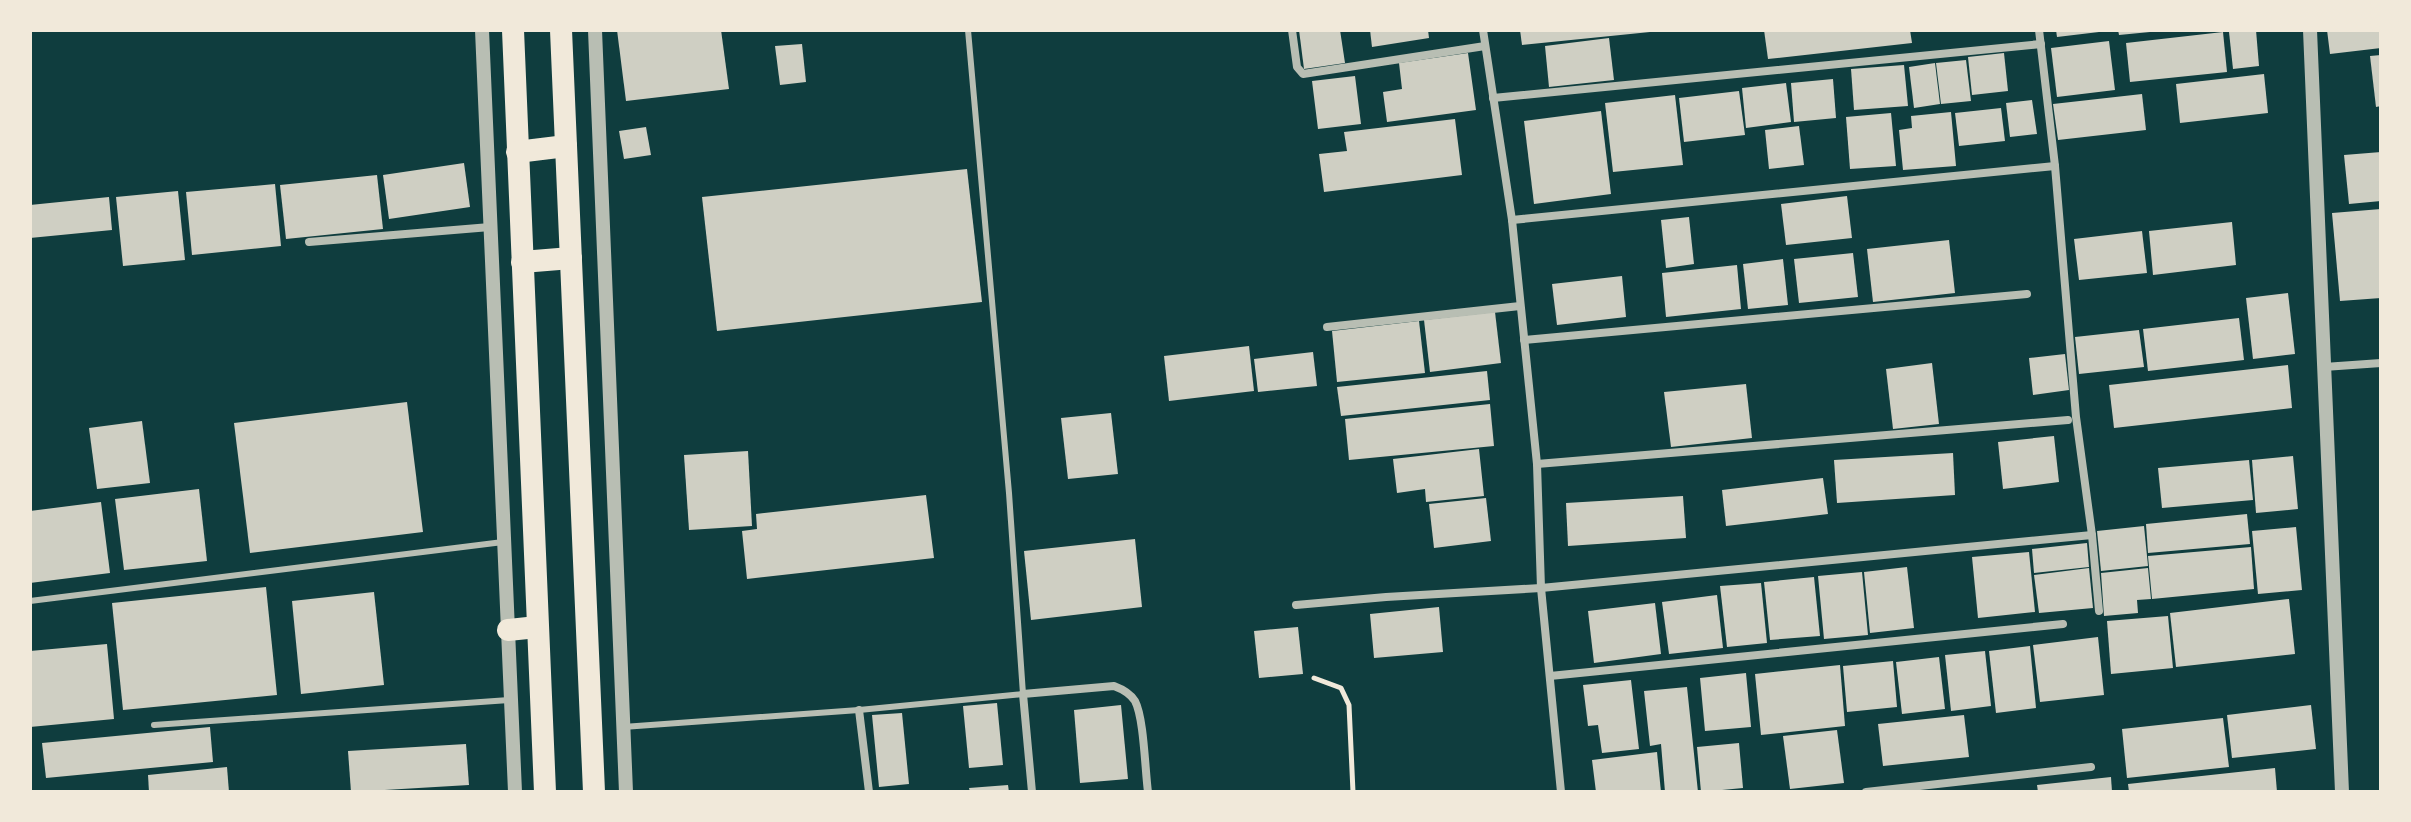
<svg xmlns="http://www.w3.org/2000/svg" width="2411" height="822" font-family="Helvetica,sans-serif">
	<rect width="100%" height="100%" fill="#0f3d3e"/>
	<!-- building -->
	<g fill="#cfcfc3">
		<polygon points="617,30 721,30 729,89 626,101"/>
		<polygon points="1299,30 1340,30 1345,63 1304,69"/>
		<polygon points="1370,30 1428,30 1429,38 1372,47"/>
		<polygon points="1520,30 1650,30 1650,32 1522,45"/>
		<polygon points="1764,30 1910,30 1912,43 1768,59"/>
		<polygon points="2056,30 2098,30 2099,32 2057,37"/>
		<polygon points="2118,30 2150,30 2150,32 2119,35"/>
		<polygon points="2256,30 2259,66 2233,69 2229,32"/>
		<polygon points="2327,30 2381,30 2381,48 2330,54"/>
		<polygon points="2223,32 2227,72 2130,82 2126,43"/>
		<polygon points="1609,38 1614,80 1549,87 1545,46"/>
		<polygon points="2109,41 2115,90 2057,97 2051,48"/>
		<polygon points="802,44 806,82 780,85 775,46"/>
		<polygon points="1468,53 1476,110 1387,122 1383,92 1402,89 1399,63"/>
		<polygon points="2004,53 2008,91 1972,95 1968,57"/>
		<polygon points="2381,55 2381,106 2376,107 2370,56"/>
		<polygon points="1966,60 1971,101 1941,104 1936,63"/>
		<polygon points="1935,63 1940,104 1914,108 1909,67"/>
		<polygon points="1904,65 1908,106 1854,110 1851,69"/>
		<polygon points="2264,74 2268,113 2180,123 2176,84"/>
		<polygon points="1355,76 1361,124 1318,129 1312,81"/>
		<polygon points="1833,79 1836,118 1794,122 1791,83"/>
		<polygon points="1786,83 1791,122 1746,128 1742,88"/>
		<polygon points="1739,91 1745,135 1684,142 1679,98"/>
		<polygon points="2142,94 2146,130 2058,140 2053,104"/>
		<polygon points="1675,95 1683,165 1613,172 1605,103"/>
		<polygon points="2032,100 2037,134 2010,137 2006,103"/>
		<polygon points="2001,108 2005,141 1959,146 1955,113"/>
		<polygon points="1601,111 1611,194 1534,204 1524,121"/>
		<polygon points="1951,112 1956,166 1903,170 1899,130 1912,128 1911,116"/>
		<polygon points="1891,113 1896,166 1850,169 1846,117"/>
		<polygon points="1455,119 1462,175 1324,192 1319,154 1347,151 1344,132"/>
		<polygon points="1799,126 1804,165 1769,169 1765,130"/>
		<polygon points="646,127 651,155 624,159 619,131"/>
		<polygon points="2381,152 2381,201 2349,204 2344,155"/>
		<polygon points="464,163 470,207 389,219 383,175"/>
		<polygon points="967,169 982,302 717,331 702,197"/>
		<polygon points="377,175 383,229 286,239 280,185"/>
		<polygon points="275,184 281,246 192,255 186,192"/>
		<polygon points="178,191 185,260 123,266 116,197"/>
		<polygon points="1847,196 1852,238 1786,245 1781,204"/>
		<polygon points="109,197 112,230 30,238 30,205"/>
		<polygon points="2381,209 2381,298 2340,301 2332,213"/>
		<polygon points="1689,217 1694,264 1666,268 1661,220"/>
		<polygon points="2232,222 2236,265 2153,275 2149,231"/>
		<polygon points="2142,231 2147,273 2079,280 2074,239"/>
		<polygon points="1949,240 1955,293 1873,302 1867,249"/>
		<polygon points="1853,253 1858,297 1799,303 1794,259"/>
		<polygon points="1783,259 1788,305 1748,309 1743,264"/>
		<polygon points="1737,265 1741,309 1666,317 1662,273"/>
		<polygon points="1622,276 1626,317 1557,325 1552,284"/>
		<polygon points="2288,293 2295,354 2253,359 2246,298"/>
		<polygon points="1495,312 1501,363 1430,372 1424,320"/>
		<polygon points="2239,318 2244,360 2148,371 2143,329"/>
		<polygon points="1419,321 1425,373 1337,382 1332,331"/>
		<polygon points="2139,330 2144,367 2079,374 2075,337"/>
		<polygon points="1249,346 1254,391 1169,401 1164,356"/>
		<polygon points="1313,352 1317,386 1258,392 1254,359"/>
		<polygon points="2065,354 2069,390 2033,395 2029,358"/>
		<polygon points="1932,363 1939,424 1893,429 1886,369"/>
		<polygon points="2288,365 2292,408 2114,428 2109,385"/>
		<polygon points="1487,371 1490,400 1341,416 1337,387"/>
		<polygon points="1746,384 1752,438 1671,447 1664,392"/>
		<polygon points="407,402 423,532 250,553 234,423"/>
		<polygon points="1490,404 1494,446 1349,460 1345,419"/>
		<polygon points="1111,413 1118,474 1068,479 1061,418"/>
		<polygon points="142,421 150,483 97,489 89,428"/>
		<polygon points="2054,436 2059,482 2003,489 1998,442"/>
		<polygon points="1479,449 1484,496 1426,502 1425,489 1397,493 1393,459"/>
		<polygon points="748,451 752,526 689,530 684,455"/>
		<polygon points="1953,453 1955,495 1837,503 1834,460"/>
		<polygon points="2293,456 2298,509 2256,513 2252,460"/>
		<polygon points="2249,460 2253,500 2162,508 2158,468"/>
		<polygon points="1823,478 1828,514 1726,526 1722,490"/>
		<polygon points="199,489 207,561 124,570 115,499"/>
		<polygon points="926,495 934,558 747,579 742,531 757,529 756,514"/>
		<polygon points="1683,496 1686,538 1568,546 1566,503"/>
		<polygon points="1486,498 1491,541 1434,548 1429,504"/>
		<polygon points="101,502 110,573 30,583 30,511"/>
		<polygon points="2247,514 2250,544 2148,553 2146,524"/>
		<polygon points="2144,526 2148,566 2101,571 2097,531"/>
		<polygon points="2296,527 2302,590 2258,594 2252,531"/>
		<polygon points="1135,539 1142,607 1031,620 1024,551"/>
		<polygon points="2087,543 2089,567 2034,573 2032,549"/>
		<polygon points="2251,547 2254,589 2152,599 2148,556"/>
		<polygon points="2029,552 2035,612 1978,618 1972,557"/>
		<polygon points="1907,567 1914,628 1870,633 1864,572"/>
		<polygon points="2089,568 2093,608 2039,613 2034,575"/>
		<polygon points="2148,568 2151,599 2137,600 2138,613 2104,616 2101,573"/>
		<polygon points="1862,572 1868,635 1824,639 1818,576"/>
		<polygon points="1814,577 1820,636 1770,640 1764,582"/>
		<polygon points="1761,583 1767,643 1727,647 1720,586"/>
		<polygon points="266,587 277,695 123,710 112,603"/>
		<polygon points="374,592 384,685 301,694 292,601"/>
		<polygon points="1717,595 1723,648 1669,654 1662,602"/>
		<polygon points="2289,599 2295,654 2176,667 2170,613"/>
		<polygon points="1655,603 1661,654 1594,663 1588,611"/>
		<polygon points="1439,607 1443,652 1374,658 1370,614"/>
		<polygon points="2168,616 2173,668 2111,674 2107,621"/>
		<polygon points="1298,627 1303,674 1259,678 1254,631"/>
		<polygon points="2098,637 2104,695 2040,702 2033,645"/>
		<polygon points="107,644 114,719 30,727 30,651"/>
		<polygon points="2030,646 2036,708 1996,713 1989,651"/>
		<polygon points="1985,651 1991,706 1951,711 1945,655"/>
		<polygon points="1939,657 1945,709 1902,714 1896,662"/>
		<polygon points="1893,661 1897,707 1847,712 1843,666"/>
		<polygon points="1840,665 1845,726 1761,735 1755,674"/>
		<polygon points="1746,673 1751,727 1705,731 1700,678"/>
		<polygon points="1631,680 1639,749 1602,753 1598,725 1588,726 1583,685"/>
		<polygon points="1687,687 1698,792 1665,792 1661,744 1650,746 1644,691"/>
		<polygon points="997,703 1003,765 969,768 963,706"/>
		<polygon points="1121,705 1128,779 1080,783 1074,710"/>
		<polygon points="2311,705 2316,749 2232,758 2227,715"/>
		<polygon points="902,713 909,784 879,787 872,715"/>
		<polygon points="1964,715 1969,757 1883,766 1878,724"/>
		<polygon points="2223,718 2229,767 2127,778 2122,729"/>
		<polygon points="210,727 213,762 46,778 42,743"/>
		<polygon points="1837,730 1844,783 1790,789 1783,736"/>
		<polygon points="1739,743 1743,788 1701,792 1697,747"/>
		<polygon points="466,744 469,785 351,792 348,751"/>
		<polygon points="1657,752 1661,792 1596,792 1592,760"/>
		<polygon points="227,767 229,792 149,792 148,775"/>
		<polygon points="2275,768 2277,792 2129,792 2128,784"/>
		<polygon points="2111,777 2112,792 2038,792 2037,785"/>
		<polygon points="1008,785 1009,792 970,792 969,788"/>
	</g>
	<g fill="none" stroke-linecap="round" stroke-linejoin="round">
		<!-- path -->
		<polyline stroke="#f1e9da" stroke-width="5" points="1314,678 1341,688 1349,705 1353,792"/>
		<!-- service -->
		<g stroke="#b8beb3" stroke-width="6">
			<polyline points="30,601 503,542"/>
			<polyline points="154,725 509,700"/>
			<polyline points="623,727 859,710 1023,694 1009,493 968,30"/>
		</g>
		<!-- minor -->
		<g stroke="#b8beb3" stroke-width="8">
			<polyline points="1292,30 1297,67 1303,74 1485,46"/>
			<polyline points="1483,30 1512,220 1537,464 1541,588 1561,792"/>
			<polyline points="2039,30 2055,166 2076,417 2092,535 2099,611"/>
			<polyline points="1493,98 2041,44"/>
			<polyline points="1512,220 2055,166"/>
			<polyline points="309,242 490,227"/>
			<polyline points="1327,327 1520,306"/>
			<polyline points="1524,340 2027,294"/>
			<polyline points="2324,367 2381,363"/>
			<polyline points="1537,464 2068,420"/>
			<polyline points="1296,605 1386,597 1541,588 2092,535"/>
			<polyline points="1550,676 2063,624"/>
			<polyline points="859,710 869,792"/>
			<path d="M1032,792L1023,694L1114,686C1122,689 1130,693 1135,701C1144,718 1145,770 1148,792"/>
			<polyline points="1866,792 2091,767"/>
		</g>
		<!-- tertiary -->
		<g stroke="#b8beb3" stroke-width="14">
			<polyline points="482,30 515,792"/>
			<polyline points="595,30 626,792"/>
			<polyline points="2310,30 2342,792"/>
		</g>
		<!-- trunk -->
		<g stroke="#f1e9da" stroke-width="22">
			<polyline points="513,30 545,792"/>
			<polyline points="561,30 594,792"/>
			<polyline points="517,152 566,146"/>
			<polyline points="522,262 571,258"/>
			<polyline points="508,630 537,627"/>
		</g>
	</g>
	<!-- border -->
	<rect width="2411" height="822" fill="none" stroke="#f1e9da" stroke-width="64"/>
</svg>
